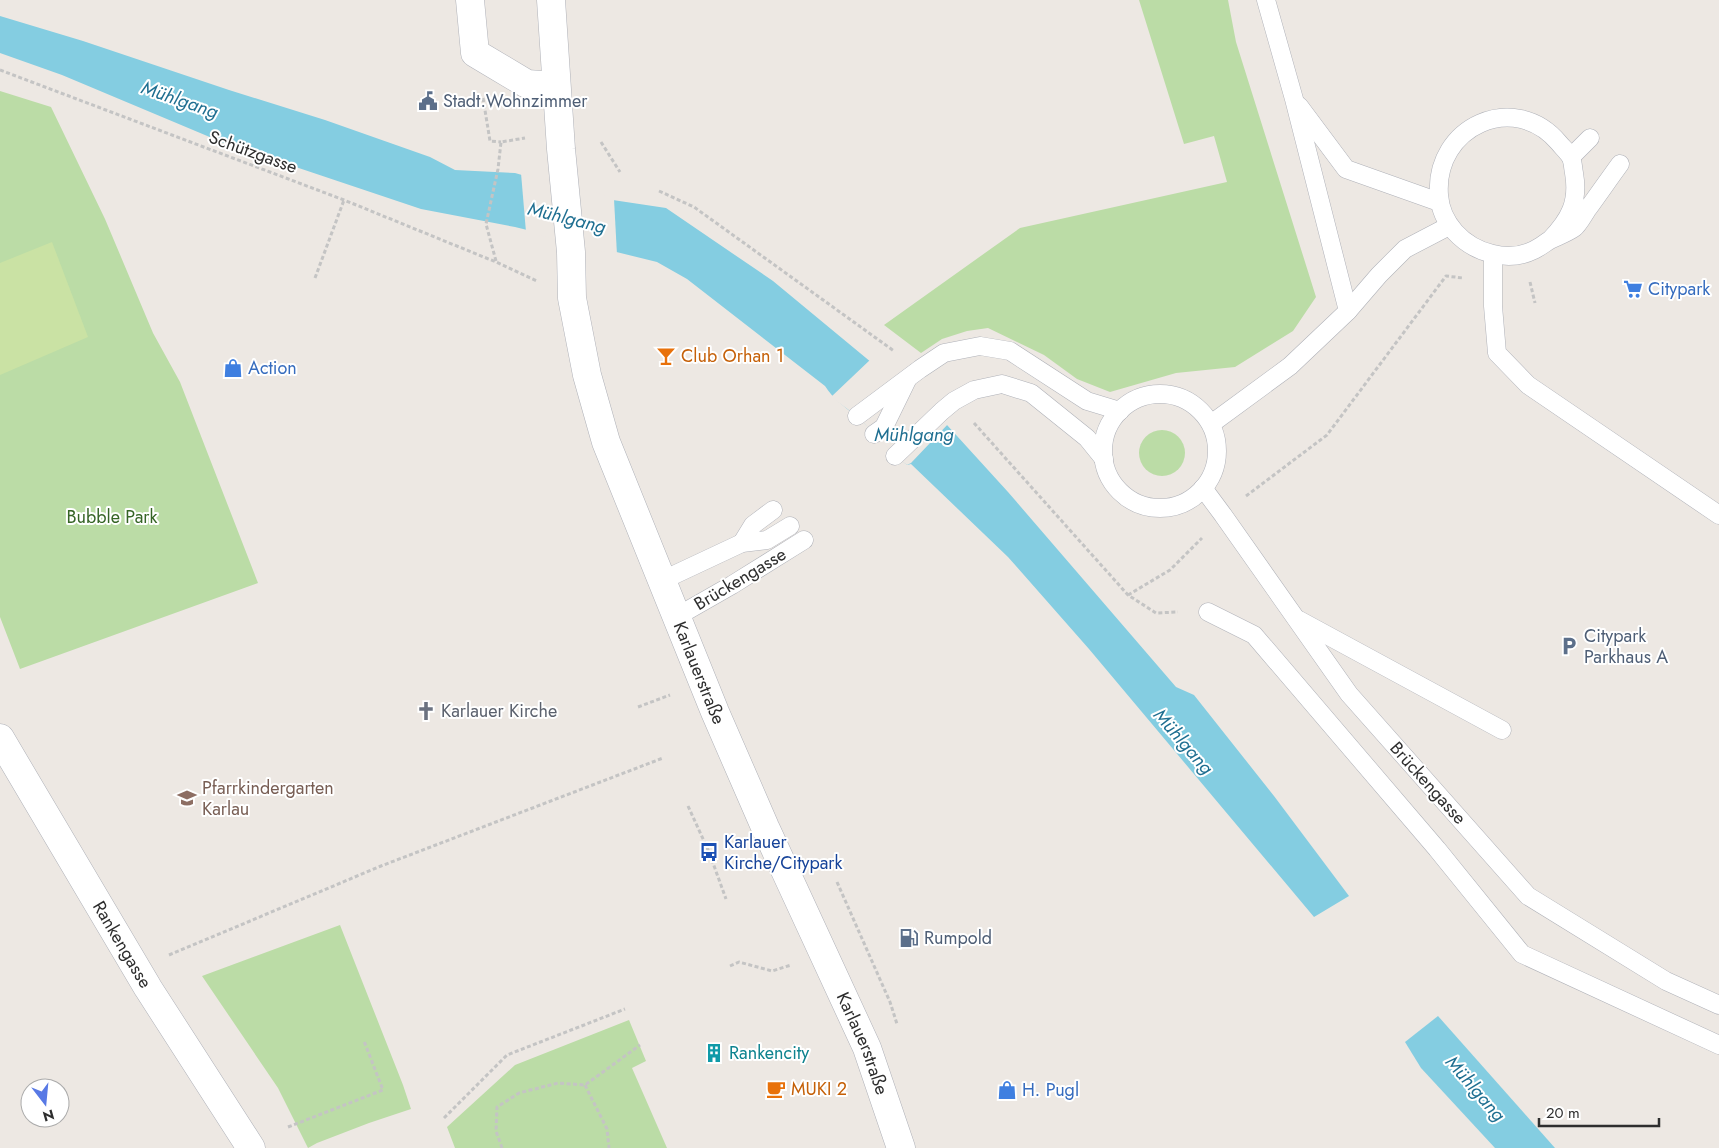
<svg xmlns="http://www.w3.org/2000/svg" width="1719" height="1148" font-family="Jost,sans-serif">
	<rect width="100%" height="100%" fill="#ede8e3"/>
	<!-- green -->
	<g fill="#bbdca6">
		<polygon points="1139,0 1228,0 1236,42 1316,297 1293,331 1235,367 1176,373 1110,392 1077,379 1044,355 988,328 967,331 942,339 921,353 884,325 1020,228 1227,182 1214,136 1184,144"/>
		<polygon points="0,91 51,107 105,219 153,333 180,382 258,583 20,669 0,617"/>
		<circle cx="1162" cy="453" r="23"/>
		<polygon points="340,925 403,1085 411,1109 369,1123 317,1143 308,1148 278,1088 202,976"/>
		<polygon points="629,1020 646,1061 632,1068 667,1148 455,1148 447,1127 515,1065"/>
	</g>
	<!-- pitch -->
	<polygon fill="#cae2a4" points="52,242 88,337 0,375 0,263"/>
	<!-- water -->
	<g fill="#84cde1">
		<path d="M0,16L83,41L229,90L325,120L430,157L455,170L515,173L606,199L666,208L773,281L947,425L1008,492L1176,687L1194,695L1274,796L1349,896L1314,917L1089,649L1008,557L911,464L907,465C888,450 874,431 856,416C844,406 833,399 825,386L687,279L657,262L515,227L421,209L224,143L62,75L0,53Z"/>
		<polygon points="1438,1016 1555,1148 1495,1148 1421,1068 1405,1042"/>
	</g>
	<!-- pier -->
	<g fill="#ede8e3">
		<polygon points="521,173 612,197 614,199 617,255 526,232"/>
		<polygon points="871,359 949,423 911,463 907,465 895,456 857,416 831,397"/>
	</g>
	<g fill="none" stroke-linecap="round" stroke-linejoin="round">
		<!-- lane casing -->
		<g stroke="#afb1b8" stroke-width="19">
			<g id="lane">
				<polyline points="1266,0 1294,99 1348,311"/>
				<polyline points="1299,106 1346,169 1439,202"/>
				<polyline points="1571,157 1590,138"/>
				<path d="M1550,240C1570,219 1579,202 1574,173C1573,168 1573,162 1571,158C1569,153 1563,148 1559,143C1515,90 1434,126 1439,195C1440,209 1446,222 1455,232C1474,253 1508,263 1534,250C1540,247 1545,243 1550,240C1558,236 1567,233 1574,228C1579,224 1583,216 1587,210C1598,195 1609,179 1620,164"/>
				<polyline points="1493,255 1493,306 1497,353 1528,385 1719,515"/>
				<circle cx="1160" cy="451" r="57"/>
				<polyline points="857,416 920,369 944,353 980,346 1010,351 1087,401 1120,411"/>
				<polyline points="1211,424 1290,366 1348,311 1379,275 1405,249 1449,226"/>
				<polyline points="874,434 884,427 907,380"/>
				<polyline points="895,456 942,411 954,401 974,390 1002,384 1031,393 1087,438 1104,459"/>
				<polyline points="1203,488 1223,515 1349,694 1528,896 1666,981 1719,1005"/>
				<polyline points="742,543 753,525 773,510"/>
				<polyline points="661,581 742,543 767,540 790,526"/>
				<polyline points="1208,612 1254,635 1437,849 1522,954 1719,1045"/>
				<polyline points="676,617 732,585 804,540"/>
				<polyline points="1299,620 1502,730"/>
			</g>
		</g>
		<!-- street casing -->
		<g stroke="#afb1b8" stroke-width="29">
			<g id="street">
				<polyline points="470,0 475,53 527,84 556,86"/>
				<path id="s1" d="M0,738L148,988L251,1148"/>
			</g>
		</g>
		<!-- secondary casing -->
		<g stroke="#afb1b8" stroke-width="29">
			<g id="secondary">
				<path id="s2" d="M551,0L561,149L571,252L572,298L587,375L606,442L715,712L765,827L867,1048L901,1148"/>
			</g>
		</g>
		<!-- path -->
		<g stroke="#c4c4c4" stroke-width="3" stroke-dasharray="4 2.5" stroke-linecap="butt">
			<polyline points="0,70 344,200 496,262 537,281"/>
			<polyline points="483,98 490,141 501,142"/>
			<polyline points="601,142 620,172"/>
			<polyline points="659,191 694,207 894,351"/>
			<polyline points="496,261 486,224 498,169 501,142 525,138"/>
			<polyline points="315,278 344,200"/>
			<polyline points="1530,282 1535,303"/>
			<polyline points="974,423 1128,595 1156,613 1178,612"/>
			<polyline points="1246,496 1327,435 1446,276 1463,278"/>
			<polyline points="1128,595 1170,570 1202,538"/>
			<polyline points="638,707 670,695"/>
			<polyline points="688,806 709,852 726,899"/>
			<polyline points="837,882 890,1002 897,1024"/>
			<polyline points="169,955 381,866 663,758"/>
			<polyline points="730,966 739,962 772,971 791,965"/>
			<polyline points="585,1085 607,1129 609,1148"/>
			<polyline points="444,1118 507,1055 625,1009"/>
			<polyline points="288,1127 383,1090 364,1041"/>
			<polyline points="502,1148 496,1131 497,1107 519,1093 558,1083 585,1085 640,1045"/>
		</g>
		<!-- lane -->
		<use href="#lane" stroke="#fff" stroke-width="18"/>
		<!-- street -->
		<use href="#street" stroke="#fff" stroke-width="28"/>
		<!-- secondary -->
		<use href="#secondary" stroke="#fff" stroke-width="28"/>
	</g>
	<!-- icons -->
	<defs>
		<g id="civic-bare" transform="scale(1.5)"><path d="M-.6-6.5H3V-4.5H.6V-3L4-1V1h2V6H-6V1h2V-1L-.6-3ZM-1.2 2.5V6h2.4V2.5Z" fill="#5c6f8a" stroke="#fff" stroke-width="2.5" paint-order="stroke"/></g>
		<g id="supermarket-bare" transform="scale(1.5)"><path d="M-6-5.5h2.5l.6 2H6L4.5 2H-2.5L-4.4-4H-6ZM-1.5 3.2a1.3 1.3 0 1 0 .1 0ZM3 3.2a1.3 1.3 0 1 0 .1 0Z" fill="#3f7fe0" stroke="#fff" stroke-width="2.5" paint-order="stroke"/></g>
		<g id="bar-bare" transform="scale(1.5)"><path d="M-6-5H6L.8 .8V4.5H3.5V6h-7V4.5H-.8V.8Z" fill="#e8710a" stroke="#fff" stroke-width="2.5" paint-order="stroke"/></g>
		<g id="shop-bare" transform="scale(1.5)"><path d="M-5-2.5h2.3a2.7 3.5 0 0 1 5.4 0H5L5.5 6h-11ZM-1.5-2.5h3a1.5 2.3 0 0 0-3 0Z" fill="#3f7fe0" stroke="#fff" stroke-width="2.5" paint-order="stroke"/></g>
		<g id="parking-bare" transform="scale(1.5)"><path d="M-3.5-5.5H1a3.5 3.5 0 0 1 0 7H-1V5.5H-3.5ZM-1-3.4V-.6H.8a1.4 1.4 0 0 0 0-2.8Z" fill="#5c6f8a" stroke="#fff" stroke-width="2.5" paint-order="stroke"/></g>
		<g id="church-bare" transform="scale(1.5)"><path d="M-1.2-6h2.4v3.5h3.3v2.4h-3.3V6h-2.4V-.1h-3.3v-2.4h3.3Z" fill="#6b7280" stroke="#fff" stroke-width="2.5" paint-order="stroke"/></g>
		<g id="school-bare" transform="scale(1.5)"><path d="M0-5L7-2L0 1L-7-2ZM-4 1L0 2.5L4 1V4Q0 6-4 4Z" fill="#8d6e63" stroke="#fff" stroke-width="2.5" paint-order="stroke"/></g>
		<g id="bus-bare" transform="scale(1.5)"><path d="M-5-6H5V4H4V6H2V4H-2V6H-4V4H-5ZM-3.5-4V0h7V-4ZM-3.5 1.2v1.5H-2V1.2ZM2 1.2v1.5H3.5V1.2Z" fill="#1a4fb4" stroke="#fff" stroke-width="2.5" paint-order="stroke"/></g>
		<g id="fuel-bare" transform="scale(1.5)"><path d="M-5.5-6h7V0h2V4h1.3V-2.5L3-4.5l.8-.8L6-3V5H2.5V1h-1V6h-7ZM-4.2-4.7v3.2H.2V-4.7Z" fill="#5c6f8a" stroke="#fff" stroke-width="2.5" paint-order="stroke"/></g>
		<g id="building-bare" transform="scale(1.5)"><path d="M-4-6H4V6H1V3H-1V6H-4ZM-2.5-4.3h1.7v1.8h-1.7ZM.8-4.3h1.7v1.8H.8ZM-2.5-1h1.7V.8h-1.7ZM.8-1h1.7V.8H.8Z" fill="#0f9aa8" stroke="#fff" stroke-width="2.5" paint-order="stroke"/></g>
		<g id="cafe-bare" transform="scale(1.5)"><path d="M-5.5-4.5H6V0H3Q3 3.5 0 3.5H-2.5Q-5.5 3.5-5.5 0ZM3-3.2v2h1.7v-2ZM-6 4.5H4V6H-6Z" fill="#e8710a" stroke="#fff" stroke-width="2.5" paint-order="stroke"/></g>
	</defs>
	<g fill-rule="evenodd">
		<use href="#civic-bare" x="428" y="101"/>
		<use href="#supermarket-bare" x="1633" y="289"/>
		<use href="#bar-bare" x="666" y="356"/>
		<use href="#shop-bare" x="233" y="368"/>
		<use href="#parking-bare" x="1569" y="646"/>
		<use href="#church-bare" x="426" y="711"/>
		<use href="#school-bare" x="187" y="798"/>
		<use href="#bus-bare" x="709" y="852"/>
		<use href="#fuel-bare" x="909" y="938"/>
		<use href="#building-bare" x="714" y="1053"/>
		<use href="#cafe-bare" x="776" y="1089"/>
		<use href="#shop-bare" x="1007" y="1090"/>
	</g>
	<g text-anchor="middle" stroke-width="4" stroke-linejoin="round" paint-order="stroke">
		<!-- service labels -->
		<g font-size="18" fill="#4e5e75" stroke="#fff" text-anchor="start">
			<text x="443" y="107">Stadt.Wohnzimmer</text>
			<text x="1584" y="642">Citypark<tspan x="1584" dy="21">Parkhaus A</tspan></text>
			<text x="924" y="944">Rumpold</text>
		</g>
		<!-- street labels -->
		<g font-size="18" fill="#2e2e2e" stroke="#fff">
			<text transform="translate(253 152) rotate(20)" y="6">Schützgasse</text>
			<text transform="translate(740 579) rotate(-31)" y="6">Brückengasse</text>
			<text dy="6" stroke="none"><textPath href="#s2" startOffset="696">Karlauerstraße</textPath></text>
			<text transform="translate(1428 783) rotate(48)" y="6">Brückengasse</text>
			<text dy="6" stroke="none"><textPath href="#s1" startOffset="240">Rankengasse</textPath></text>
			<text dy="6" stroke="none"><textPath href="#s2" startOffset="1101">Karlauerstraße</textPath></text>
		</g>
		<!-- shop labels -->
		<g font-size="18" fill="#366cbe" stroke="#fff" text-anchor="start">
			<text x="1648" y="295">Citypark</text>
			<text x="248" y="374">Action</text>
			<text x="1022" y="1096">H. Pugl</text>
		</g>
		<!-- food labels -->
		<g font-size="18" fill="#c56008" stroke="#fff" text-anchor="start">
			<text x="681" y="362">Club Orhan 1</text>
			<text x="791" y="1095">MUKI 2</text>
		</g>
		<!-- park labels -->
		<g font-size="18" fill="#356425" stroke="#fff">
			<text x="112" y="523">Bubble Park</text>
		</g>
		<!-- worship labels -->
		<g font-size="18" fill="#5b616d" stroke="#fff" text-anchor="start">
			<text x="441" y="717">Karlauer Kirche</text>
		</g>
		<!-- education labels -->
		<g font-size="18" fill="#785e54" stroke="#fff" text-anchor="start">
			<text x="202" y="794">Pfarrkindergarten<tspan x="202" dy="21">Karlau</tspan></text>
		</g>
		<!-- transit labels -->
		<g font-size="18" fill="#164399" stroke="#fff" text-anchor="start">
			<text x="724" y="848">Karlauer<tspan x="724" dy="21">Kirche/Citypark</tspan></text>
		</g>
		<!-- culture labels -->
		<g font-size="18" fill="#0d838f" stroke="#fff" text-anchor="start">
			<text x="729" y="1059">Rankencity</text>
		</g>
		<!-- water labels -->
		<g font-size="19" font-style="italic" fill="#1f6f91" stroke="#fff">
			<text transform="translate(180 99) rotate(19)" y="7">Mühlgang</text>
			<text transform="translate(567 217) rotate(14)" y="7">Mühlgang</text>
			<text x="914" y="441">Mühlgang</text>
			<text transform="translate(1184 741) rotate(49)" y="7">Mühlgang</text>
			<text transform="translate(1476 1088) rotate(49)" y="7">Mühlgang</text>
		</g>
	</g>
	<!-- north arrow -->
	<g transform="translate(45 1103) rotate(164)"><circle r="24" fill="#ffffff" stroke="#ababab"/>
	<path d="M0-4L9 19L0 12L-9 19Z" fill="#5879e5"/>
	<text y="-8" font-size="14" font-weight="bold" text-anchor="middle" fill="#2e2e2e">N</text>
	</g>
	<!-- scale -->
	<path d="M1539 1118v8h120v-8" fill="none" stroke="#2e2e2e" stroke-width="2.5"/>
	<text x="1546" y="1118" font-size="15" fill="#2e2e2e" stroke="#ffffff" stroke-width="4" paint-order="stroke">20 m</text>
</svg>
